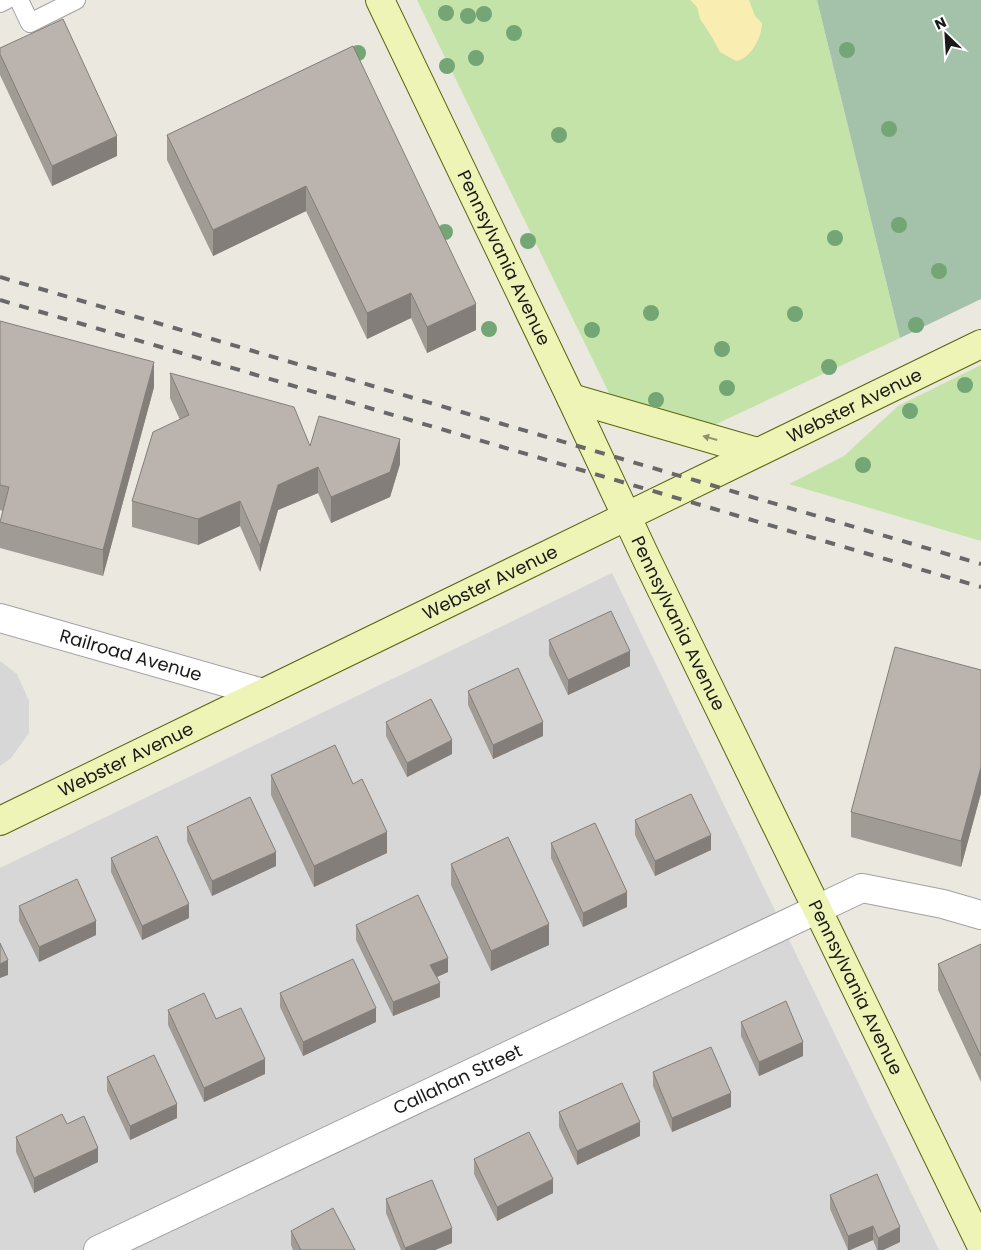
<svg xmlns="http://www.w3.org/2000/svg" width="981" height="1250" font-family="Poppins,sans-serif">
	<rect width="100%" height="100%" fill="#ebe8e0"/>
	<!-- residential -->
	<g fill="#d8d7d7">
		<polygon points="612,573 939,1250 0,1250 0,868"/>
		<polygon points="0,661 17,674 29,701 29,733 11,758 0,766"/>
	</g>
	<!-- grass -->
	<g fill="#c3e3a9">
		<polygon points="417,0 817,0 900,338 712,426 612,399"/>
		<polygon points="981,365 981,541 789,484 844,456 898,406"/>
	</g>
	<!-- sand -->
	<path fill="#f9edb1" d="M690,0H749L755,16L762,23C762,37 751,59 736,61L720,52L712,37L700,19L697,7Z"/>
	<!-- cemetery -->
	<polygon fill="#a3c2a9" points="817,0 981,0 981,299 900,338"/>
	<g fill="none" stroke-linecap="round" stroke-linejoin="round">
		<!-- lane casing -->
		<g stroke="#a1a1a1" stroke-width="20">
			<g id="lane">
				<polyline points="19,0 30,23 76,0"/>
				<polyline points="0,3 6,0"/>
			</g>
		</g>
		<!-- street casing -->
		<g stroke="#a1a1a1" stroke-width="30">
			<g id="street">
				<path id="s1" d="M0,618L263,693"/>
				<path id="s2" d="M98,1250L862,888L943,904L981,915"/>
			</g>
		</g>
		<!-- secondary casing -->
		<g stroke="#59660c" stroke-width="30">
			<g id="secondary">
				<path id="s3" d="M380,0L571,398L647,560L981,1245"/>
				<polyline points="571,398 757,452"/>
				<path id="s4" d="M0,821L981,344"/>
			</g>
		</g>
		<!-- lane -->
		<use href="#lane" stroke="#fff" stroke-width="18"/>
		<!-- street -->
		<use href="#street" stroke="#fff" stroke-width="28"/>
		<!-- secondary -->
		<use href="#secondary" stroke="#eef3b6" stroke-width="28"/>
		<!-- rail -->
		<g stroke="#686868" stroke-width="4" stroke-dasharray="10 10" stroke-linecap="butt">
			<polyline points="0,277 981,564"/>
			<polyline points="0,300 981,587"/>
		</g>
	</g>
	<!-- trees -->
	<g fill="#74a575">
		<circle cx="446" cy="13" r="8"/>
		<circle cx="484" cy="14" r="8"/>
		<circle cx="468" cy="16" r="8"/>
		<circle cx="514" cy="33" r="8"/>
		<circle cx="847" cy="50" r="8"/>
		<circle cx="358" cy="53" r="8"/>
		<circle cx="476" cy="58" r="8"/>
		<circle cx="447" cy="66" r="8"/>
		<circle cx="889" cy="129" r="8"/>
		<circle cx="559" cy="135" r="8"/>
		<circle cx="899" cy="225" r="8"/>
		<circle cx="445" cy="232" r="8"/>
		<circle cx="835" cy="238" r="8"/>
		<circle cx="528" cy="241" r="8"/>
		<circle cx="939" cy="271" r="8"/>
		<circle cx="651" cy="313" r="8"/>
		<circle cx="795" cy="314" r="8"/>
		<circle cx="916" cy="325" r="8"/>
		<circle cx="489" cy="329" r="8"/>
		<circle cx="592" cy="330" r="8"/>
		<circle cx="722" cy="349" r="8"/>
		<circle cx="829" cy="367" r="8"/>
		<circle cx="965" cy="385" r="8"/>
		<circle cx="727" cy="388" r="8"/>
		<circle cx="656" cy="400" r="8"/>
		<circle cx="910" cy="411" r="8"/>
		<circle cx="863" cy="465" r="8"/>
	</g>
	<!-- wall -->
	<g fill="#a19b96">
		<polygon points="353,46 476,330 427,353 411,318 367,339 306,211 213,256 167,160 167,135"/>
		<polygon points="0,48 117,156 52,186 0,75"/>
		<polygon points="0,321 154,387 103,576 0,548 0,522 3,511 0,510"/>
		<polygon points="170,373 310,446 400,464 390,497 331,523 318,493 278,510 260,572 240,526 198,545 132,527 132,501 180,420 170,398"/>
		<polygon points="549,640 630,666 568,695 549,655"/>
		<polygon points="981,670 981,793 961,867 851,837 851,812"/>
		<polygon points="468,691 543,736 493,759 468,705"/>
		<polygon points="386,722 452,754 407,777 386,736"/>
		<polygon points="271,775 353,784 387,853 314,887 271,795"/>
		<polygon points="635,820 711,850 655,876 635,835"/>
		<polygon points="187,827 276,866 212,896 187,841"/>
		<polygon points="551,843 627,907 583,927 551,858"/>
		<polygon points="111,858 189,918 142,940 111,872"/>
		<polygon points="451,864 549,945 491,971 451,885"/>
		<polygon points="19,906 96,935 39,962 19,921"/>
		<polygon points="356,925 448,972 437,977 440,997 393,1016 356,940"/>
		<polygon points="981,944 981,1082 938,990 938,964"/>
		<polygon points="280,993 376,1022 303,1056 280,1007"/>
		<polygon points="168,1010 216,1019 265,1074 204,1102 168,1025"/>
		<polygon points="741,1022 803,1056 759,1076 741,1036"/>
		<polygon points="653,1072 731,1107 672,1132 653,1086"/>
		<polygon points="107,1077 177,1118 130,1140 107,1091"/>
		<polygon points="559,1112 640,1136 577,1165 559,1127"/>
		<polygon points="67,1124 98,1162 34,1193 16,1152 16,1137"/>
		<polygon points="474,1159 553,1193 497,1221 474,1174"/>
		<polygon points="830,1195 900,1242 883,1250 877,1250 873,1240 850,1250 848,1250 830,1209"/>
		<polygon points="386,1199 452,1243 435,1250 401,1250 386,1213"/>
		<polygon points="291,1231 355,1250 293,1250 291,1245"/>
	</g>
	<!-- shaded-wall -->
	<g fill="#837e7a">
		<polygon points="117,136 117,156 52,186 52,166"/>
		<polygon points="306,186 306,211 213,256 213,230"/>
		<polygon points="411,293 411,318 367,339 367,313"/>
		<polygon points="476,304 476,330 427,353 427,327"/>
		<polygon points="154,362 154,387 103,576 103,550"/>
		<polygon points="400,439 400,464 390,497 331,523 331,497"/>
		<polygon points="318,467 318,493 278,510 260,572 260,546 278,485"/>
		<polygon points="240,501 240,526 198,545 198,519"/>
		<polygon points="630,651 630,666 568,695 568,680"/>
		<polygon points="543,722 543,736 493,759 493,745"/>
		<polygon points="452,740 452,754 407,777 407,763"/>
		<polygon points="981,767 981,793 961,867 961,841"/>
		<polygon points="387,832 387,853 314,887 314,866"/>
		<polygon points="711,835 711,850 655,876 655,861"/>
		<polygon points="276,852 276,866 212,896 212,881"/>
		<polygon points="627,892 627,907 583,927 583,913"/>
		<polygon points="189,904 189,918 142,940 142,926"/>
		<polygon points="96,921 96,935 39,962 39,947"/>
		<polygon points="549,924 549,945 491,971 491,951"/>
		<polygon points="448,958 448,972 430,980 430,965"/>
		<polygon points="8,960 8,975 0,978 0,964"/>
		<polygon points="440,983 440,997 393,1016 393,1002"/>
		<polygon points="376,1008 376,1022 303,1056 303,1042"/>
		<polygon points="803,1042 803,1056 759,1076 759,1062"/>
		<polygon points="265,1059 265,1074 204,1102 204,1088"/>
		<polygon points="731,1093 731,1107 672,1132 672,1118"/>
		<polygon points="177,1104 177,1118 130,1140 130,1126"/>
		<polygon points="640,1122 640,1136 577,1165 577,1151"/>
		<polygon points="98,1148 98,1162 34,1193 34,1178"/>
		<polygon points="553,1179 553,1193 497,1221 497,1207"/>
		<polygon points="873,1226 873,1240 850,1250 848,1250 848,1236"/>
		<polygon points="900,1227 900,1242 883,1250 878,1250 878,1238"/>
		<polygon points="452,1228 452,1243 435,1250 405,1250 405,1248"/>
	</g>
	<!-- building -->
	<g fill="#bbb4ae" stroke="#837e7a">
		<polygon points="63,19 117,136 52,166 0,54 0,48"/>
		<polygon points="353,46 476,304 427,327 411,293 367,313 306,186 213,230 167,135"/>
		<polygon points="0,321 154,362 103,550 0,522 9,487 0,485"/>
		<polygon points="170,373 294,407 310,446 319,416 400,439 390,472 331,497 318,467 278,485 260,546 240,501 198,519 132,501 153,432 189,415"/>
		<polygon points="611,611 630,651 568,680 549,640"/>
		<polygon points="895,647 981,670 981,767 961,841 851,812"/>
		<polygon points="518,668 543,722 493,745 468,691"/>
		<polygon points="431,699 452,740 407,763 386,722"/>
		<polygon points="335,745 353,784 362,779 387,832 314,866 271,775"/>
		<polygon points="691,794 711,835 655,861 635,820"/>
		<polygon points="250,797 276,852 212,881 187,827"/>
		<polygon points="595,823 627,892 583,913 551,843"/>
		<polygon points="157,836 189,904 142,926 111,858"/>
		<polygon points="508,837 549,924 491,951 451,864"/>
		<polygon points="77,879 96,921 39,947 19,906"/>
		<polygon points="418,895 448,958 430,965 440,983 393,1002 356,925"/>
		<polygon points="0,943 8,960 0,964"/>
		<polygon points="981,944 981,1056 938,964"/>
		<polygon points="353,959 376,1008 303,1042 280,993"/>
		<polygon points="204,993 216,1019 241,1008 265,1059 204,1088 168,1010"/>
		<polygon points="786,1001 803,1042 759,1062 741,1022"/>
		<polygon points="711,1047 731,1093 672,1118 653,1072"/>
		<polygon points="154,1055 177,1104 130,1126 107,1077"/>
		<polygon points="622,1083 640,1122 577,1151 559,1112"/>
		<polygon points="62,1114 67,1124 84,1116 98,1148 34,1178 16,1137"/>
		<polygon points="529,1132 553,1179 497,1207 474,1159"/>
		<polygon points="877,1174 900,1227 878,1238 873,1226 848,1236 830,1195"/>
		<polygon points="432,1180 452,1228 405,1248 386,1199"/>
		<polygon points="333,1208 355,1250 301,1250 291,1231"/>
	</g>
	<!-- one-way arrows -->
	<defs><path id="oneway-solid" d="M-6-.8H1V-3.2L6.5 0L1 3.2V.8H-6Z" transform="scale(1.25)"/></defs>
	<use fill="#8f9170" href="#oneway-solid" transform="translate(710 438) rotate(-164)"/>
	<g text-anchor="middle" stroke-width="4.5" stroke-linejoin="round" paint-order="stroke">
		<!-- street labels -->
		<g font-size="18" fill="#1a1a1a" stroke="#fff">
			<text dy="6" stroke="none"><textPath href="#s3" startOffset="286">Pennsylvania Avenue</textPath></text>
			<text dy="6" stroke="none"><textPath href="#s4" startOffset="950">Webster Avenue</textPath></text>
			<text dy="6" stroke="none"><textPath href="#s4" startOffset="545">Webster Avenue</textPath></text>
			<text dy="6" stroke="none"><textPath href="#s3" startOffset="691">Pennsylvania Avenue</textPath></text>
			<text dy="6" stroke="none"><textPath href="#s1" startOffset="136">Railroad Avenue</textPath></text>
			<text dy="6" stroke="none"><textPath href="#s4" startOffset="140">Webster Avenue</textPath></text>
			<text dy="6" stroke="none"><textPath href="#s3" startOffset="1096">Pennsylvania Avenue</textPath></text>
			<text dy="6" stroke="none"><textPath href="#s2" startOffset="398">Callahan Street</textPath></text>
		</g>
	</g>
	<!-- north arrow -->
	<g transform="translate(946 35) rotate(335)" stroke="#ffffff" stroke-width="4" paint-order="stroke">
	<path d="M0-4L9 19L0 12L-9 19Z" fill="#1a1a1a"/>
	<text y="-8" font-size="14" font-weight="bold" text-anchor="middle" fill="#1a1a1a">N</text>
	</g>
</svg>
